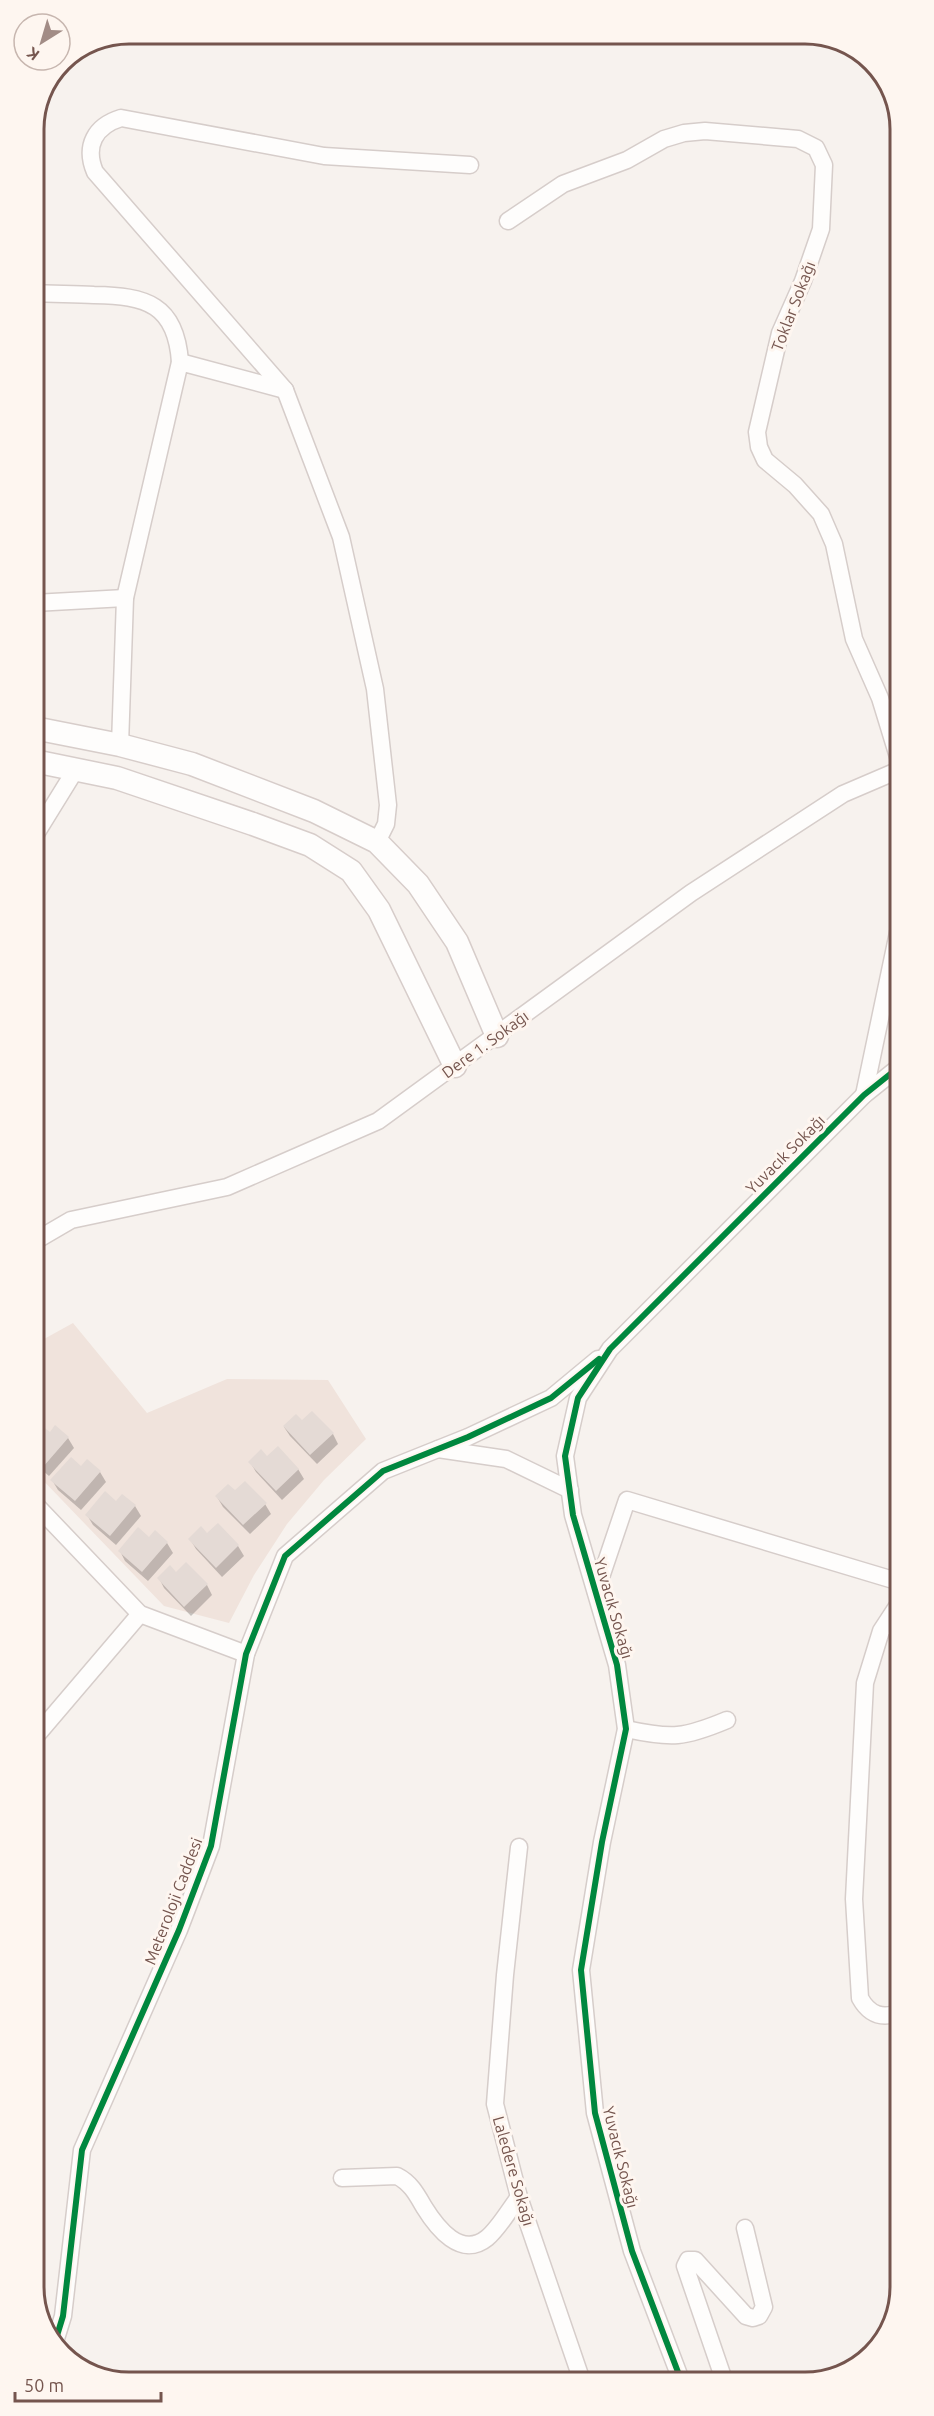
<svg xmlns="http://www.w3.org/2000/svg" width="934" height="2416" font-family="Ubuntu,sans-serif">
	<rect width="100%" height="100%" fill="#f7f2ee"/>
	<!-- residential -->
	<polygon fill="#f0e3dc" points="73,1323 147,1413 227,1379 328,1380 366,1439 324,1480 287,1524 254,1575 229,1623 164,1606 35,1472 35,1344"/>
	<!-- shadow -->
	<g fill="#0003">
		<polygon points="35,1401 40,1409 35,1414"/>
		<polygon points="302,1422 333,1434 338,1444 317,1464 290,1436 284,1427"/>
		<polygon points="35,1429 68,1438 74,1448 49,1476 35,1464"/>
		<polygon points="267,1458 298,1469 304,1479 282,1500 256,1472 250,1462"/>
		<polygon points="82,1468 100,1472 106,1482 81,1510 58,1490 52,1480"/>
		<polygon points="217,1497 265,1504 271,1514 250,1534 223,1507"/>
		<polygon points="116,1503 135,1506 141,1516 116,1545 93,1525 87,1515"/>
		<polygon points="218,1525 238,1546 244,1556 222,1577 196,1549 190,1539 207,1535"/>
		<polygon points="155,1532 167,1543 173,1553 148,1581 125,1561 120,1551 149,1539"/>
		<polygon points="186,1564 207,1585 212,1595 191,1616 164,1588 159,1578 176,1574"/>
	</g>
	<!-- building -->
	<g fill="#e4dad5">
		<polygon points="312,1411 334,1433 310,1455 283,1426 296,1414 302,1420"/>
		<polygon points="38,1423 50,1432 55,1425 69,1437 43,1467 35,1460 35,1426"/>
		<polygon points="278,1446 299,1469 276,1491 248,1462 261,1449 267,1456"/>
		<polygon points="71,1457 81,1466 87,1459 101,1471 75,1501 50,1480"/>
		<polygon points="245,1481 267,1503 243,1525 215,1496 228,1484 235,1490"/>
		<polygon points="105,1491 116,1501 122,1494 136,1505 110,1536 85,1515"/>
		<polygon points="218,1523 239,1545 216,1568 188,1539 201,1526 207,1533"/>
		<polygon points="138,1527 149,1537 155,1530 168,1542 142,1572 118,1551"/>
		<polygon points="186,1562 208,1584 184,1607 157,1578 170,1565 176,1572"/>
	</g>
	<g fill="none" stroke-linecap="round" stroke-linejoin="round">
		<!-- street casing -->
		<g stroke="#d6cdca" stroke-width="19">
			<g id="street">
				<polyline points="508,221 563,184 627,160 664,139 684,133 705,131 798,139 816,148 824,165 821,229 803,281 780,333 757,432 759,447 765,460 795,485 821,514 834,544 854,639 880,698 899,760"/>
				<path d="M33,293C54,294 74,294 94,295C146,296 176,304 180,362"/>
				<polyline points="34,603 125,598"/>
				<polyline points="120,745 125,598 180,362 285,390"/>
				<polyline points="34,837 76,769"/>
				<path d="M377,842L386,824L388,805L375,689L341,537L285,390L95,172C84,146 95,126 121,118L324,156L470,165"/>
				<polyline points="864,1095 899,928"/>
				<polyline points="35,1241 71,1220 227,1187 378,1121 691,893 843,794 899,770"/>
				<polyline points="438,1449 506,1459 570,1490"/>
				<polyline points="35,1504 140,1614 246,1654"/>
				<polyline points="596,1592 627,1500 900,1582"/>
				<path d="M900,1602L881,1631L865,1683L854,1899L860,1998C870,2016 883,2019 901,2012"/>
				<path d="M626,1729C672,1739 684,1738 727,1720"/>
				<polyline points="36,1736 140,1614"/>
				<polyline points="519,1847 505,1975 495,2104 519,2197 582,2381"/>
				<path d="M342,2178L397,2176C411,2183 417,2195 424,2207C437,2228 461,2259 487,2238C499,2228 509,2210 519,2197"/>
				<polyline points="55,2342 63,2316 82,2150 179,1930 211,1846 246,1654 285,1556 383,1471 468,1437 551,1398 598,1359"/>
				<polyline points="681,2380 632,2251 595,2113 581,1970 602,1842 626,1729 617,1665 573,1515 565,1456 578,1398 610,1349 864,1095 899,1067"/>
				<polyline points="724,2380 685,2266 688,2260 695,2260 746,2316 753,2318 759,2316 764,2307 745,2228"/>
			</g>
		</g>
		<!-- secondary casing -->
		<g stroke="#d7cdca" stroke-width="25">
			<g id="secondary">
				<polyline points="34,728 120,745 192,764 314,811 377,842 418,884 457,942 497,1036"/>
				<polyline points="34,761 117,778 253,824 310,845 351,871 379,910 455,1066"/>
			</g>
		</g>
		<!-- street -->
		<use href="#street" stroke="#fefdfc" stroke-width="16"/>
		<!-- secondary -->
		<use href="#secondary" stroke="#fefdfc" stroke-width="22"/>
		<!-- cycleway casing -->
		<g stroke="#fef6f0" stroke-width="10">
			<g id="cycleway">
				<polyline points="55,2342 63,2316 82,2150 179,1930 211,1846 246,1654 285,1556 383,1471 468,1437 551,1398 599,1359"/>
				<polyline points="681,2380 632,2251 595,2113 581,1970 602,1842 626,1729 617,1665 573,1515 565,1456 578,1398 610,1349 864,1095 899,1067"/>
			</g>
		</g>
		<!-- cycleway -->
		<use href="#cycleway" stroke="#00873e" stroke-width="6"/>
	</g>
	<g text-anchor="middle" stroke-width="6" stroke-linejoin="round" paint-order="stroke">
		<!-- street labels -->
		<g font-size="16" fill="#75554e" stroke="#fef6f0">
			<text transform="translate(793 306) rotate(-69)" y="6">Toklar Sokağı</text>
			<text transform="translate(485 1044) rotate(-36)" y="6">Dere 1. Sokağı</text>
			<text transform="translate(785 1154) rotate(-45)" y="6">Yuvacık Sokağı</text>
			<text transform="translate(614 1608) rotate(74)" y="6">Yuvacık Sokağı</text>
			<text transform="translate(173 1901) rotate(-69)" y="6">Meteroloji Caddesi</text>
			<text transform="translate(621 2157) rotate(76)" y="6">Yuvacık Sokağı</text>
			<text transform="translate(514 2171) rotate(74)" y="6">Laledere Sokağı</text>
		</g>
	</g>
	<!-- crop -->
	<path d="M0 0H934V2416H0ZM129 44H805A85 85 0 0 1 890 129V2287A85 85 0 0 1 805 2372H129A85 85 0 0 1 44 2287V129A85 85 0 0 1 129 44Z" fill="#fef6f0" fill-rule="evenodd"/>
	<path fill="none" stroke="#75554e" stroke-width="3" d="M129 44H805A85 85 0 0 1 890 129V2287A85 85 0 0 1 805 2372H129A85 85 0 0 1 44 2287V129A85 85 0 0 1 129 44Z"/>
	<!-- north arrow -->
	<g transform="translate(42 42) rotate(217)"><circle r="28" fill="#fef6f0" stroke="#c7b6af" stroke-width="1.5"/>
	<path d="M0-4.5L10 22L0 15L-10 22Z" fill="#a28c86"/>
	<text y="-9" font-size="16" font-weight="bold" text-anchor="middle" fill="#75554e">K</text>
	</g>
	<!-- scale -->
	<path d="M15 2392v9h146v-9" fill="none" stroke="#75554e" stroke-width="3"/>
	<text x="24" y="2392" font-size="18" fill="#75554e" stroke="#fef6f0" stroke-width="4.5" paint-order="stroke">50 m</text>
</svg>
